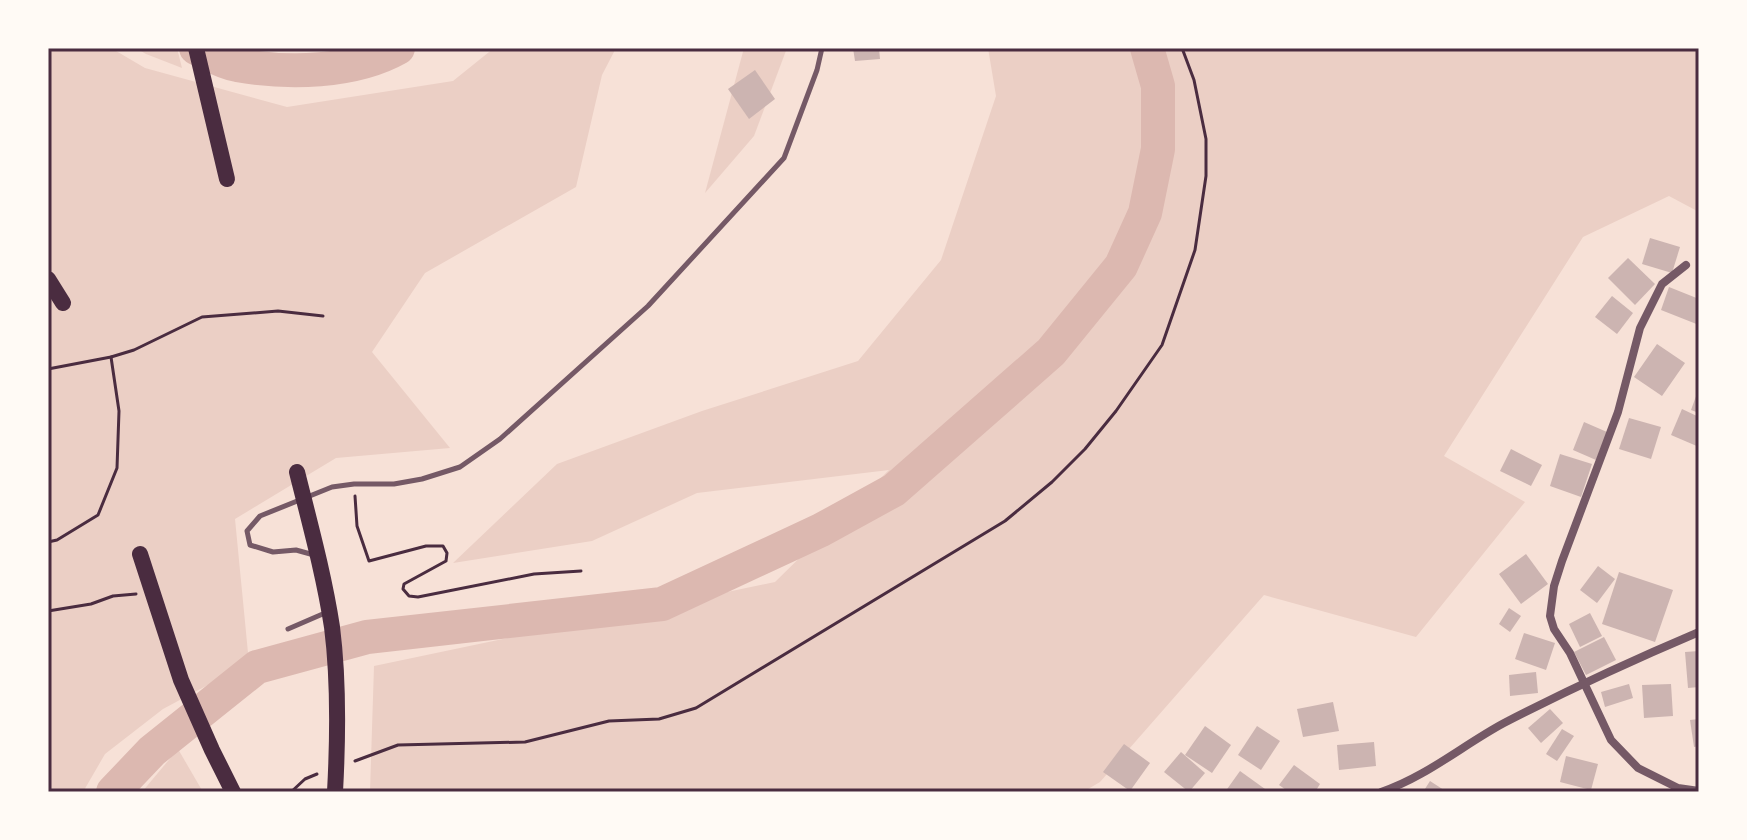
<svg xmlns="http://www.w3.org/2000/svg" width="1747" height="840" font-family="Jost,sans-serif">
	<rect width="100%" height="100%" fill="#f7e1d7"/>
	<!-- green -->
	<g fill="#ebcfc5">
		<polygon points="48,48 111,48 145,68 287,107 453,81 494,48 616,48 602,75 576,187 425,273 372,352 450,448 336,458 235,519 249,663 163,709 105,754 83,792 48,792"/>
		<polygon points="136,48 177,48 182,68 146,54"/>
		<polygon points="744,48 787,48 754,136 705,193"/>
		<polygon points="988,48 1699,48 1699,212 1669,196 1583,237 1444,456 1525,502 1416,637 1264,595 1100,782 1083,792 370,792 374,666 775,582 889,470 697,493 592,541 453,563 557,464 702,411 858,361 941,260 996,96"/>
		<polygon points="178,749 203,792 142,792"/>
	</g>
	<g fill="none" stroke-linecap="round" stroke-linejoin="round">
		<!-- river -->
		<g stroke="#dcb8b0" stroke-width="34">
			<path d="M196,48C209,54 223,63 237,65C287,74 354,73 398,48"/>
			<polyline points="113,792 152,751 257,667 367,637 662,604 821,530 894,490 1051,352 1121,266 1145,213 1158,149 1158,86 1147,48"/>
		</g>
	</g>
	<!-- building -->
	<g fill="#ccb4b1">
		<polygon points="853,48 879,48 880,59 855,61"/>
		<polygon points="755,70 775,99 749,119 728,89"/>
		<polygon points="1650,238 1680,247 1672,273 1642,264"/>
		<polygon points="1628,258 1655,284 1635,305 1608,278"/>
		<polygon points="1669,287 1699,299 1699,325 1661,310"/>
		<polygon points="1612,296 1633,313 1617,334 1595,317"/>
		<polygon points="1657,344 1685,363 1662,396 1634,377"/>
		<polygon points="1699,388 1699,413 1691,410"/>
		<polygon points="1682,409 1699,417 1699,447 1671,435"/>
		<polygon points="1629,418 1661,427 1651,459 1619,449"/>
		<polygon points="1584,422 1607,432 1596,460 1573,450"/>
		<polygon points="1511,449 1542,465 1531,486 1500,471"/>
		<polygon points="1560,454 1592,464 1581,497 1550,486"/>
		<polygon points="1526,554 1548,584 1521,604 1499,574"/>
		<polygon points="1598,566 1615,579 1597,603 1580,590"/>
		<polygon points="1619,572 1673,590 1655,642 1602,624"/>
		<polygon points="1509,608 1521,616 1510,632 1499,624"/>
		<polygon points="1590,613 1602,636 1580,647 1569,624"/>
		<polygon points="1524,633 1555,643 1546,670 1515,659"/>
		<polygon points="1604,637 1616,660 1586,675 1574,652"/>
		<polygon points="1699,651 1699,687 1688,688 1685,652"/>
		<polygon points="1536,672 1538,693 1510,696 1509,675"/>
		<polygon points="1629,684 1633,698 1605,707 1601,692"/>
		<polygon points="1671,684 1673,716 1644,718 1642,685"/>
		<polygon points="1333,702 1339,731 1303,737 1297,709"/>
		<polygon points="1550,709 1563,723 1541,743 1528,728"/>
		<polygon points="1699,719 1699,746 1694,747 1690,720"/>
		<polygon points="1205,726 1231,745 1212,773 1185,755"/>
		<polygon points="1257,726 1280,741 1261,770 1238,755"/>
		<polygon points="1562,729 1574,736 1557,761 1546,754"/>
		<polygon points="1374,742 1376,766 1339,770 1337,745"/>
		<polygon points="1124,744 1150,763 1130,791 1103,772"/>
		<polygon points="1181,752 1205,773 1189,792 1164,772"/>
		<polygon points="1566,756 1598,764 1591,790 1560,782"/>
		<polygon points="1294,765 1320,784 1315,792 1289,792 1279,785"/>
		<polygon points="1240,771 1265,789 1263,792 1225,792"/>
		<polygon points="1430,781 1447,792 1423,792"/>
	</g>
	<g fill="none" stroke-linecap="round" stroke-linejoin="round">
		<!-- path -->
		<g stroke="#4a2c40" stroke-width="3">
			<polyline points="48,369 111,357 134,350 202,317 278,311 323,316"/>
			<polyline points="355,496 357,526 369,561 426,546 443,546 447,553 446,561 404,584 403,589 409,596 418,597 534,574 581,571"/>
			<polyline points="48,542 57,540 98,515 117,468 119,411 111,357"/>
			<polyline points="48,611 91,604 113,596 136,594"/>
			<polyline points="355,761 398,745 525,742 609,721 659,719 696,708 1005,521 1052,482 1085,449 1116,411 1162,345 1195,250 1206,176 1206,139 1194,80 1182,48"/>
			<polyline points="291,792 305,779 317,774"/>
		</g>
		<!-- service -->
		<g stroke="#755966" stroke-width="5">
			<polyline points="314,555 296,550 273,552 250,545 247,531 260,516 332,487 354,484 394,484 422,479 460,467 500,439 648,306 784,158 817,70 822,48"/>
			<polyline points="288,629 325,613 326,610"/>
		</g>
		<!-- minor -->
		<g stroke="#755966" stroke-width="8">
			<polyline points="1686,265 1662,284 1640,328 1618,412 1562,561 1554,586 1550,616 1554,629 1570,653 1611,740 1638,768 1678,788 1699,791"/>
			<path d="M1381,792C1426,777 1463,745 1504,723C1568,690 1633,660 1699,632"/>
		</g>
		<!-- primary -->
		<g stroke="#4a2c40" stroke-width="16">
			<polyline points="196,48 227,179"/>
			<polyline points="48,279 63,303"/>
			<path d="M297,472C310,524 324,575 332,627C339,682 338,737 335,792"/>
			<polyline points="140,554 181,680 212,750 233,792"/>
		</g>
	</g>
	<!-- border -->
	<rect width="1747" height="840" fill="none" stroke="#fffaf5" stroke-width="100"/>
	<rect x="50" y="50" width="1647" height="740" fill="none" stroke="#4a2c40" stroke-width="3"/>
</svg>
